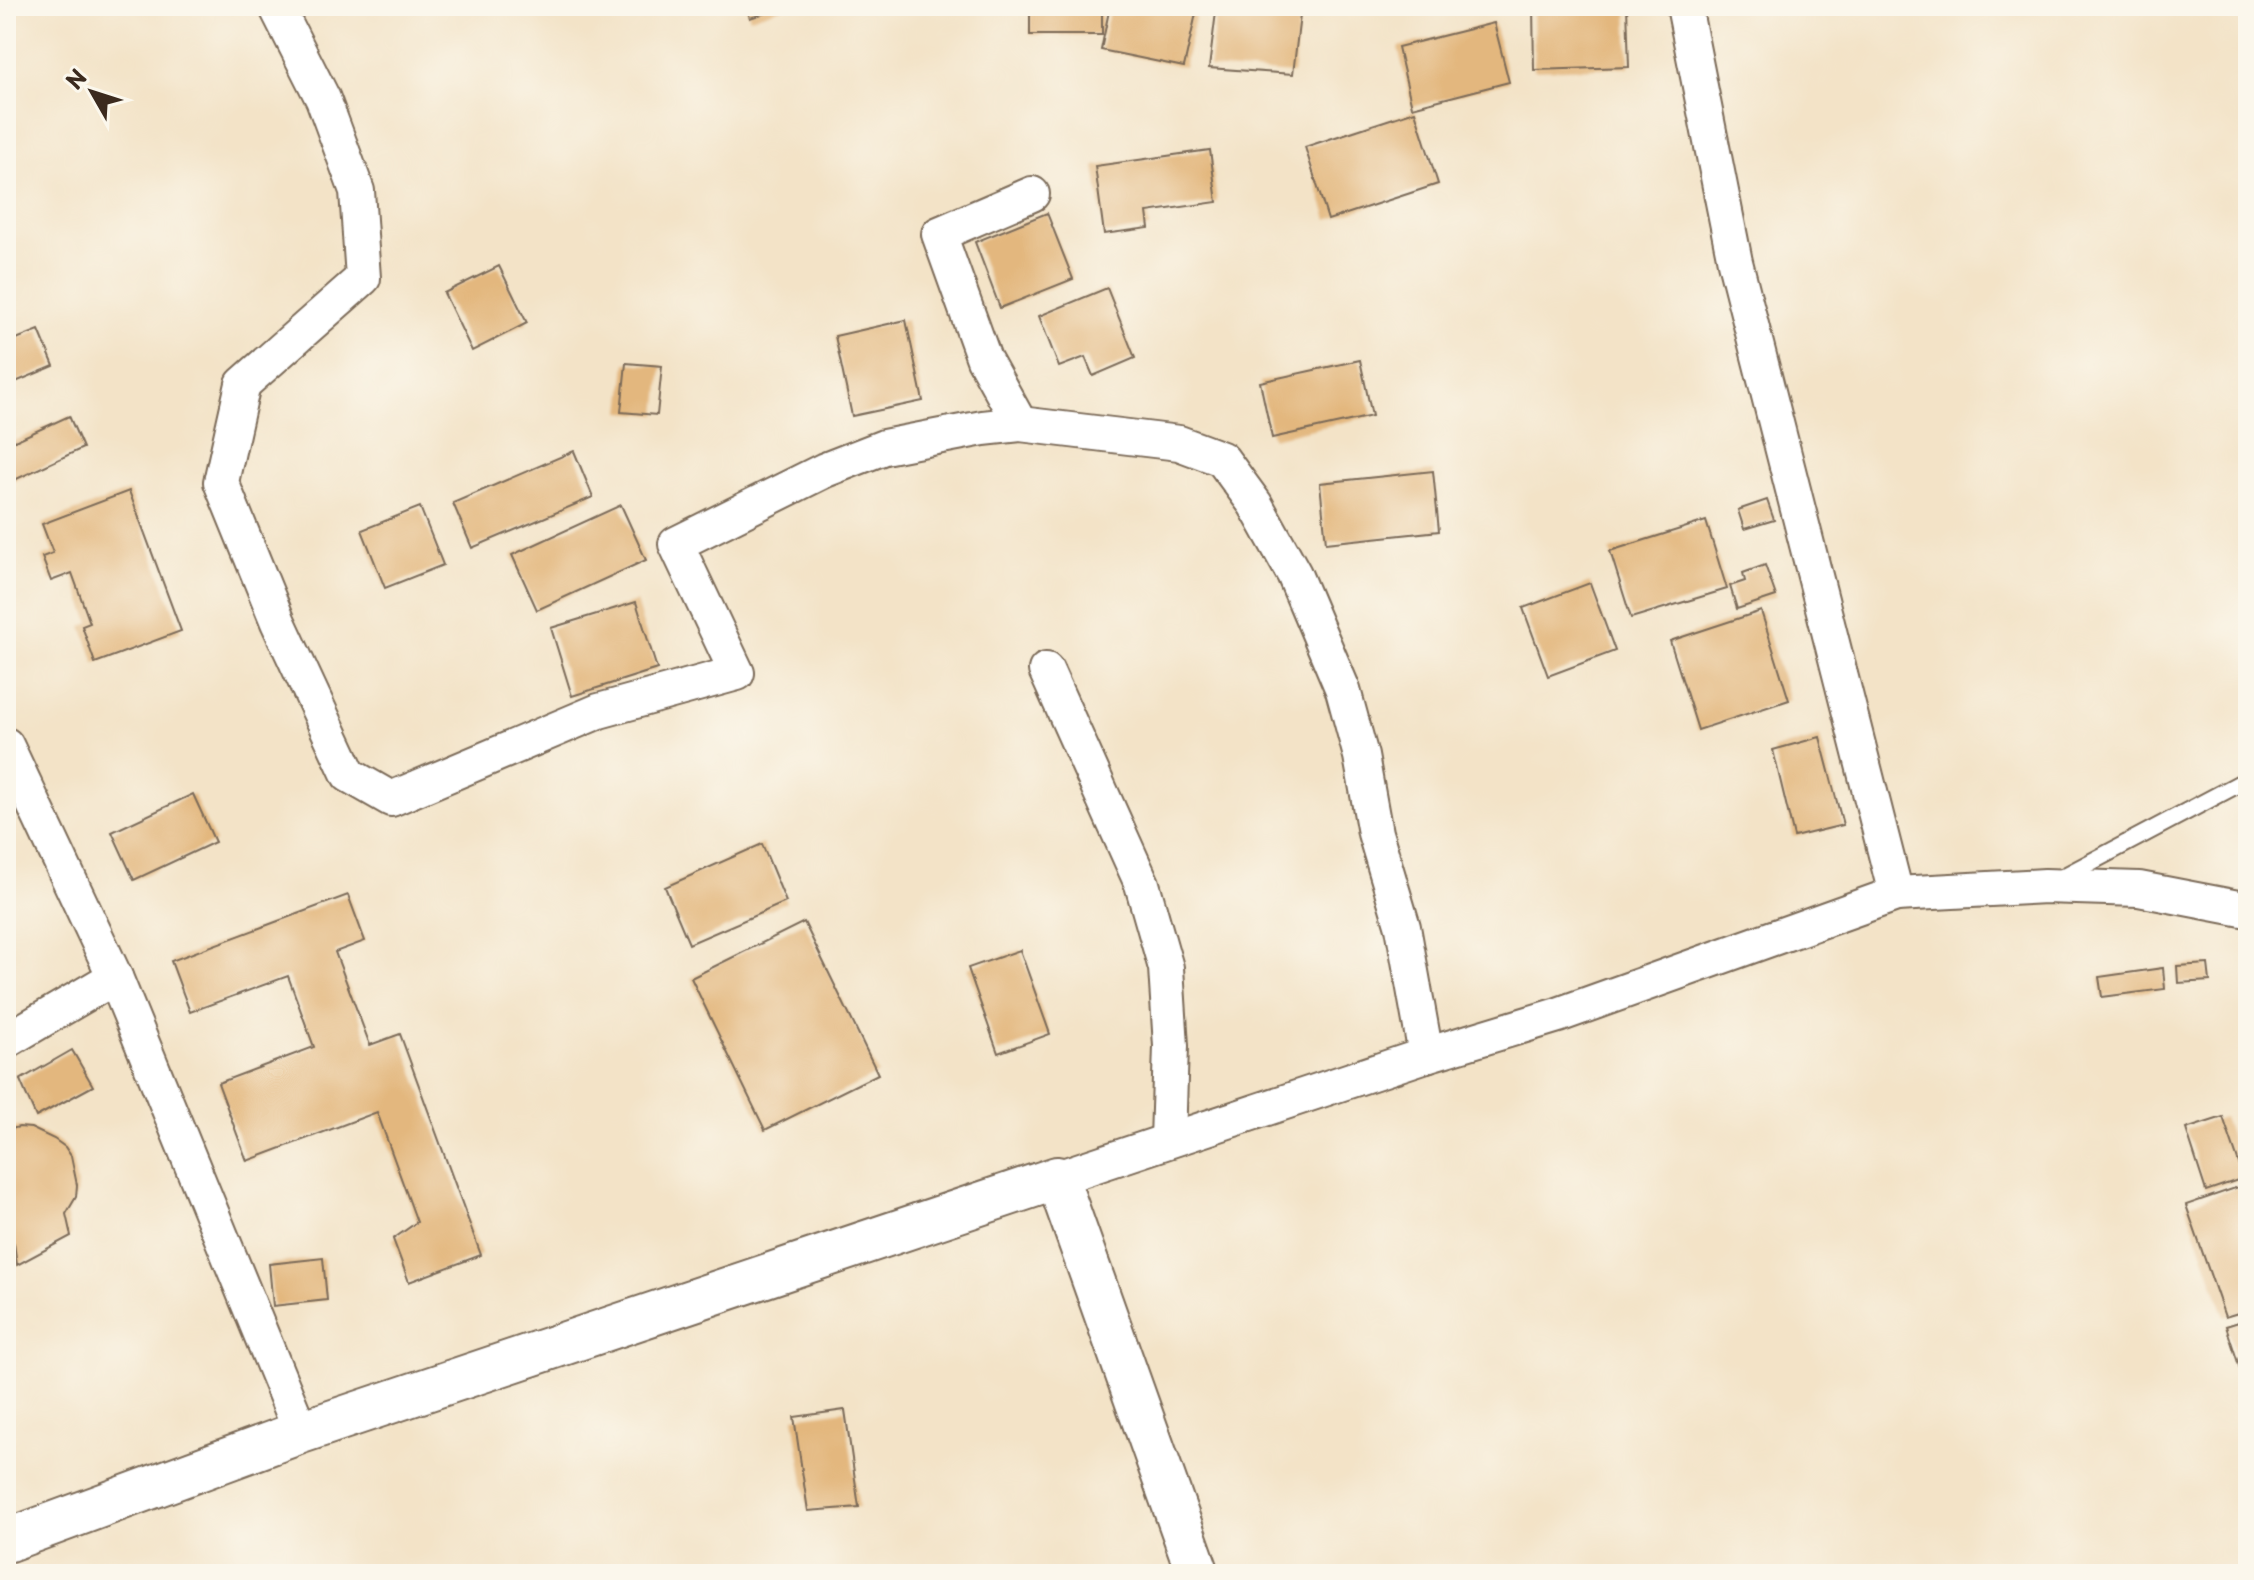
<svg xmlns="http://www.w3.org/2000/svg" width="2254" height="1580" font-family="'Playpen Sans',sans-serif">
	<rect width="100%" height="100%" fill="#fbf7ec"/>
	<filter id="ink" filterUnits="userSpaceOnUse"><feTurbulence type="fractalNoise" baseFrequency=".0125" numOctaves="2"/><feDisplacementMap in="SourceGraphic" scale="16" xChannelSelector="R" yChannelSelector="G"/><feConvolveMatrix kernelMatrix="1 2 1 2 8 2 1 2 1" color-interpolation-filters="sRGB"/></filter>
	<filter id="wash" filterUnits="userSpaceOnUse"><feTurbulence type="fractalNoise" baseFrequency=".006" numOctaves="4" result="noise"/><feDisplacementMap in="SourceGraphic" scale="32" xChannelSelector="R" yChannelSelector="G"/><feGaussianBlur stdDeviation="1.8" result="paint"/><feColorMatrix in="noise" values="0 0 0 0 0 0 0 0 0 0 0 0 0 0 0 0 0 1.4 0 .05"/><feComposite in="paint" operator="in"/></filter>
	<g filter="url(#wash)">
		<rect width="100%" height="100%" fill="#f3e3c7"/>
		<g id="blocks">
			<!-- building -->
			<g fill="#e3b77e">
				<polygon points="746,6 784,6 784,7 750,18"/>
				<rect x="1030" y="6" width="72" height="29"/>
				<polygon points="1110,6 1182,6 1197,9 1184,67 1101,50"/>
				<polygon points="1533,6 1627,6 1629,67 1534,70"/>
				<polygon points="1216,12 1300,15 1293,74 1209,68"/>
				<polygon points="1494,23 1509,82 1412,107 1398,47"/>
				<polygon points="1415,111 1438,184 1328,220 1305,147"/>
				<polygon points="1210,150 1217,202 1147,212 1149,228 1104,234 1095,166"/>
				<polygon points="1047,213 1073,279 1000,308 975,242"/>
				<polygon points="499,266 527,323 472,351 444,293"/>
				<polygon points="1107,288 1135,358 1093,376 1085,357 1059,367 1039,316"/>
				<polygon points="906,320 923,401 852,416 835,336"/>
				<polygon points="39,330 54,366 6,386 6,343"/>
				<polygon points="1360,360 1372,416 1272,438 1260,382"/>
				<polygon points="626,363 662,366 657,415 621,412"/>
				<polygon points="69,416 83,448 6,484 6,445"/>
				<polygon points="574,451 593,497 472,548 453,503"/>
				<polygon points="1433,471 1439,531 1326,543 1320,483"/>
				<polygon points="129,491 181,631 95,663 82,626 90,623 72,573 51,581 42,557 53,553 42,524"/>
				<polygon points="1767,500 1774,520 1744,529 1738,510"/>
				<polygon points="621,505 646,560 537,610 512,555"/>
				<polygon points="420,507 443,565 385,588 362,530"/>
				<polygon points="1706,521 1727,589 1631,618 1610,551"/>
				<polygon points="1765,565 1776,596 1737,609 1730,586 1745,581 1743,573"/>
				<polygon points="1590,583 1615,651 1548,676 1523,608"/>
				<polygon points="636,602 657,669 572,696 551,628"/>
				<polygon points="1761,611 1789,700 1698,730 1670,641"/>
				<polygon points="1820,737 1843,825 1794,837 1773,750"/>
				<polygon points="193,794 215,842 134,880 112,832"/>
				<polygon points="762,844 786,902 689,944 665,887"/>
				<polygon points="348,895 365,941 335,952 370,1045 400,1034 481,1255 409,1282 393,1239 417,1222 377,1112 247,1161 218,1083 314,1047 288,976 190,1012 171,961"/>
				<polygon points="804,922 878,1074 765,1130 691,978"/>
				<polygon points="1020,950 1050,1034 998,1053 968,968"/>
				<polygon points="2208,964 2210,981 2178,983 2177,966"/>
				<polygon points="2163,968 2165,989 2102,997 2099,977"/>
				<polygon points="72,1050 93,1086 36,1117 20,1080"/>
				<polygon points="2223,1117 2244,1178 2206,1191 2186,1129"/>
				<polygon points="19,1127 31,1128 54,1139 65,1147 71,1156 77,1185 76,1197 66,1214 71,1236 17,1265 14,1243 6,1236 6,1130"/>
				<polygon points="2244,1185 2248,1198 2248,1310 2225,1317 2186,1205"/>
				<polygon points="323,1258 327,1300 273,1306 269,1264"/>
				<polygon points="2248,1319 2248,1376 2243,1378 2226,1326"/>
				<polygon points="845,1410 859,1507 808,1511 794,1417"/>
			</g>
		</g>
	</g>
	<g filter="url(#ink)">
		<use href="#blocks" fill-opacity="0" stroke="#7b6b59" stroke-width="2"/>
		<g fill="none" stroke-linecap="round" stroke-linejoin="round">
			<!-- service casing -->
			<g stroke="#7b6b59" stroke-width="20">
				<polyline id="service" points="2057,880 2248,779"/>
			</g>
			<!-- minor casing -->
			<g stroke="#7b6b59" stroke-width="38">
				<g id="minor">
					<polyline points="276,6 323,99 357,191 363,278 243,384 221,482 278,622 349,775 391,799 599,711 737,673 676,544 825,470 884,447 983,428 1020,424 1179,443 1222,459 1255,504 1294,574 1343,690 1361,756 1375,833 1403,927 1426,1055"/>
					<polyline points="1684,6 1735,262 1896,894"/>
					<polyline points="1020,424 984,359 939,234 1032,194"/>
					<polyline points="1046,670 1142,884 1166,968 1171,1046 1168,1140"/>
					<polyline points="6,745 115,977 301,1432"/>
					<polyline points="6,1041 115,977"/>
					<polyline points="1057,1178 1426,1055 1558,1015 1896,894 2045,886 2139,889 2248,910"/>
				</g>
			</g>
			<!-- tertiary casing -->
			<g stroke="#7b6b59" stroke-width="46">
				<polyline id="tertiary" points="6,1541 301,1432 1057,1178 1198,1574"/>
			</g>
			<!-- service -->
			<use href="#service" stroke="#fff" stroke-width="16"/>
			<!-- minor -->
			<use href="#minor" stroke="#fff" stroke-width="34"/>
			<!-- tertiary -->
			<use href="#tertiary" stroke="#fff" stroke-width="42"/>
		</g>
	</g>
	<!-- margin -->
	<rect width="2254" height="1580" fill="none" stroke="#fbf7ec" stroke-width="32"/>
	<!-- north arrow -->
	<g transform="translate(92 92) rotate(309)" stroke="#fbf7ec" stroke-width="6" paint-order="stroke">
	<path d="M0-6L14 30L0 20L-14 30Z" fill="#3b2a1e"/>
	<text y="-12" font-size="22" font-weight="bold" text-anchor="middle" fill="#3b2a1e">N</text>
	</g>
</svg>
